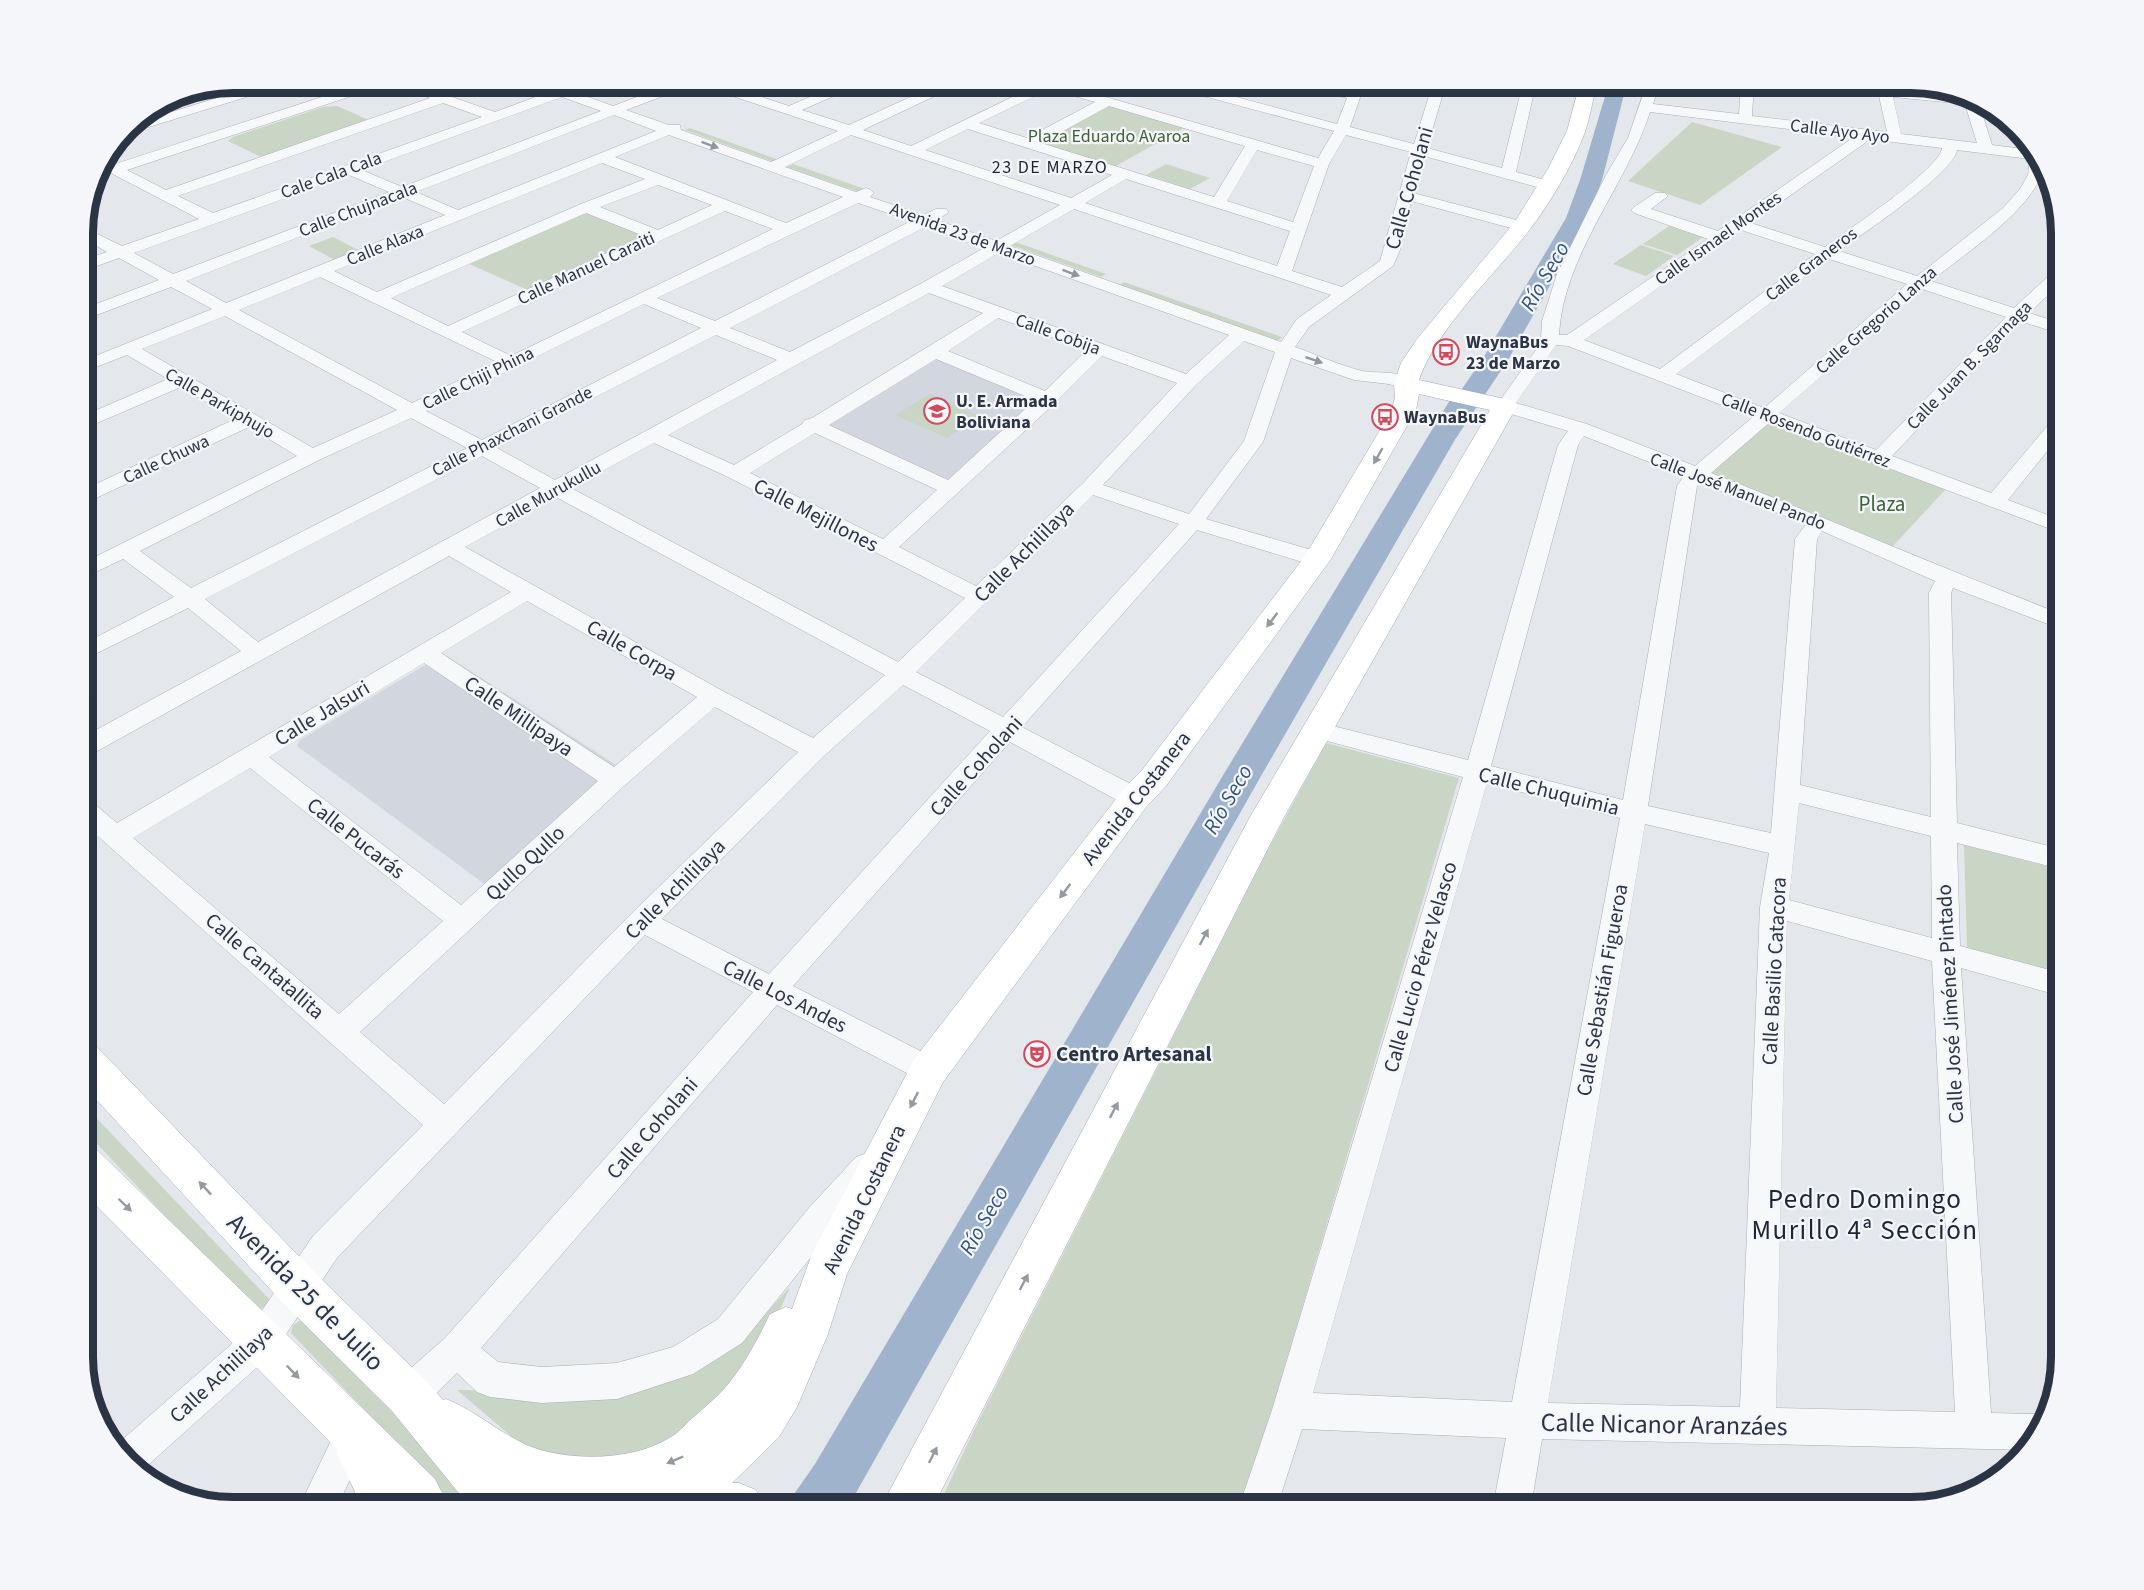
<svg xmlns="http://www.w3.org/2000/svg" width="2144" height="1590" font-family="'Source Sans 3',sans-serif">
	<rect width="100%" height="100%" fill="#e4e7ec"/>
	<!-- built -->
	<g fill="#d2d6de">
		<polygon points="936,357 1040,396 948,480 827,425"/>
		<polygon points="440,656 447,656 627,772 490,888 297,746 300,740"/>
	</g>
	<!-- green -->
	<g fill="#c9d6c5">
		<polygon points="1105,105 1184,128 1114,167 1034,142"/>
		<polygon points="337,106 369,120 265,156 259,156 228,141 233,137 323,107"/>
		<polygon points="1692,122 1782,147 1700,205 1628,181"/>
		<polygon points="690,128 779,160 774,162 685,130"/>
		<polygon points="793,164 865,189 859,192 787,167"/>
		<polygon points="1166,164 1210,178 1190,189 1146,175"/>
		<polygon points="587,211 649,236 530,291 467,263"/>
		<polygon points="1669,226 1703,237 1677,255 1643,244"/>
		<polygon points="333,237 360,251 335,260 309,246"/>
		<polygon points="1015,242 1106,274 1101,277 1011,245"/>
		<polygon points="1641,245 1674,256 1646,276 1613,264"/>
		<polygon points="1124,282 1282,337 1277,341 1119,285"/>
		<polygon points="930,394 980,416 947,438 895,415"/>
		<polygon points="1765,421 1946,489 1892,547 1709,473"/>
		<polygon points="1326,743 1459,778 1243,1507 938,1507 975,1428 1265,855"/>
		<polygon points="1964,845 2061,870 2061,974 1967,948"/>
		<polygon points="83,1104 269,1299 266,1306 255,1311 83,1129"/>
		<polygon points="790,1287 763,1348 734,1392 666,1442 620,1457 575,1461 532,1454 457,1390 555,1392 699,1369 734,1348"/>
		<polygon points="303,1319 310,1319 493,1507 457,1507 291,1333 293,1325"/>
	</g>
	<!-- water -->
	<polygon fill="#9fb4cc" points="1450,400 1475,405 1261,776 848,1507 785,1507 815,1464 1225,772"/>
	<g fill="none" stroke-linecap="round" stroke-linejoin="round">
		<!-- river -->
		<polygon fill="#9fb4cc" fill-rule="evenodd" points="1609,83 1627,83 1602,180 1588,218 1508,360 1456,438 1446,440 1436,438 1432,432 1482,360 1566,218 1580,180"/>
		<!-- minor casing -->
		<g stroke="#a9aeb7" stroke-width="1">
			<g id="minor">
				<polygon points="265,83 284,83 282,86 123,135 130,125"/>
				<path d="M365,83H384L382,86L127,170L166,190L430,98L396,86L395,83H412L495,112L549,92L531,86L530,83H547L562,88L573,87L574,92L613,106L674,83H691L690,86L626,110L669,125H680L681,130L771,162L838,131L702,86L701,83H719L789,106L842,83H858L857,86L802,110L849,125L941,83H957L956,86L863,130L911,146L1041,83H1057L1318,158L1334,131L1166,86L1164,83H1184L1337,124L1347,98L1298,86L1296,83H1317L1349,91L1353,83H1365L1350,127L1414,144L1433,83H1446L1427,148L1502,168L1523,83H1536L1516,172L1553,182L1556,185L1548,190L1424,156L1413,193L1528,223L1530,226L1522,231L1411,201L1400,250L1393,266L1309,327L1295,347C1317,355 1339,365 1362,371C1377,374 1405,369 1415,384L1413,388L1406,390L1389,384L1354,380L1291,358L1263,442L1206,519L1325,554L1328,559L1325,564L1317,566L1309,564L1197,530L1022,727L1144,791L1148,798L1144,805L1135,807L1126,805L1010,742L793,986L940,1061L944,1070L940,1079L929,1083L918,1079L777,1005L481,1348L498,1362L542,1367L617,1363L673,1347L718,1319L808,1209L856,1157L867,1153L878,1157L883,1167L878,1177L832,1231L742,1343L693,1374L617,1399L542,1403L490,1397L477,1392L457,1373L421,1408L408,1413L395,1408L390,1395L395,1382L445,1338L753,992L645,935L337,1258L274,1352L139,1473L115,1446L250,1328L313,1236L423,1125L83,823V800L92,802L117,823L511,592L449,556L92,754L83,757V737L241,651L188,608L83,660V644L174,597L123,559L83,578V563L297,456L249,427L83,504V490L235,419L181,387L83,429V416L168,379L127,355L83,372V361L212,309L171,287L83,320V309L159,280L119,258L83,271V260L107,252L83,238V227L122,246L199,219L103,169L101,166L103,163L115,164ZM1050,89L1095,102L1027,138L979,123ZM562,97L601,111L402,187L362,170ZM443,103L482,117L213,213L178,196ZM1109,106L1245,146L1214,197L1041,143ZM614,115L656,131L458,210L416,192ZM968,129L1112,175L1071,198L925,150ZM669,135L843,197L786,223L615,157ZM851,135L1060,205L996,241L937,220L949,212L946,209H936L923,215L870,197L874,193L871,190L866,188L856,192L785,167ZM1346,135L1411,152L1380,261L1342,287L1292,271L1329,164ZM1257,150L1314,166L1293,222L1227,201ZM602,163L645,179L581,204L377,292L334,271ZM349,175L389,192L173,274L134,253ZM1126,179L1290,231L1277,266L1085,203ZM658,185L712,205L658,230L600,207ZM402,197L445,215L226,303L186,281ZM858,203L911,221L715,321L657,298ZM1074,209L1331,295L1297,319L1281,342L1010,246ZM725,211L773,229L511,356L462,332ZM586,213L644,236L448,326L391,298ZM925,227L984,248L922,283L790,352L730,328ZM999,253L1229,335L1186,374L942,286ZM320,277L497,362L412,403L239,310ZM929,293L983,313L812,418L805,420L802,424L734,465L668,435ZM644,304L701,328L482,440L426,411ZM225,316L397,410L313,448L142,349ZM998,318L1087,350L1045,391L948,351ZM716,335L777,360L555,480L497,448ZM1244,341L1275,352L1244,441L1189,514L1103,485L1196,385ZM1102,356L1177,383L1083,483L976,586L899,547L1055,403ZM936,359L1035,400L948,480L829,425ZM411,418L467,448L191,588L140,551L319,460ZM815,433L937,490L883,539L750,473ZM654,443L728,477L965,598L898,662L571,488ZM482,456L540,488L258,642L205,599ZM1093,495L1179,524L1003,717L916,672ZM556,497L885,675L813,738L721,690L465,547ZM527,601L697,697L614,767L441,653ZM424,663L598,781L461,905L269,757ZM903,685L990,731L769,974L662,919L824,756ZM715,707L798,752L632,913L444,1104L360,1032L624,786ZM250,768L443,921L339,1014L133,838Z"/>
				<path d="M1647,83H1660L1653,104L1739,114L1741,83H1754L1752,116L1887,132L1879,96L1780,87L1773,83H1820L1963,95L1964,93L1978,100L1992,145L2032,150L2045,165C2035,209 1966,253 1931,281L2014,308L2055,270L2061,269V283L2029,313L2061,323V334L2020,321L1892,456L1991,493L2054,418L2061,416V434L2008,500L2061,520V533L1769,423L1711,473C1829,519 1944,569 2061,614V629L1953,588L1951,593L1957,823L2061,849V869L1957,843L1960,946L2061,973V996L1961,968L1991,1413L2039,1414L2047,1417L2028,1450L1542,1439L1531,1507H1493L1506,1438L1302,1429L1277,1507H1239L1272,1410L1463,777L1308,736L1305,730L1308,724L1317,722L1468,760L1558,445L1568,431L1498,410L1496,406L1536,350L1541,339L1542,321L1557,274L1606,175L1628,138ZM1893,97L1965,104L1977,143L1901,134ZM1650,112L1854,137L1718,231L1651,209L1668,196L1665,193H1655L1634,207L1631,210L1634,213L1708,239L1567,335H1559C1563,255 1627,185 1650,112ZM1868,139L1942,148C1940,169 1846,231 1825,247L1751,223L1865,143ZM1957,150L2030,159L2028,175L2020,189L2003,208L1917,276L1839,251C1861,235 1955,172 1957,150ZM1741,230L1815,254L1660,369L1584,340ZM1829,259L1907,284L1764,408L1676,374ZM1922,289L2006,317L1876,450L1779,413ZM1556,345L1568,346L1753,417L1695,466L1587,424L1516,403ZM1584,436L1684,476L1677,486L1623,800L1491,766L1578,445ZM1700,483L1806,524L1795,539L1771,833L1648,806L1697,486ZM1822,531L1935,581L1929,593L1931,817L1800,785L1817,539ZM1487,783L1620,818L1512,1402L1313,1393ZM1799,803L1931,836L1932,938L1789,900ZM1645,824L1769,853L1760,907L1740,1407L1548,1403ZM1787,921L1932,961L1955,1412L1776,1408Z"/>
				<polygon points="353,1417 366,1422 371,1435 337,1507 299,1507 340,1422"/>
			</g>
		</g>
		<!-- major casing -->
		<g stroke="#a3abb8" stroke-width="1">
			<g id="major">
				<path d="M1580,83H1597C1593,99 1590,117 1585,132C1572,167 1550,203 1528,232C1495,274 1435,331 1419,380L1514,401L1517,406L1284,817L933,1507H883L890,1490L1250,817L1490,410L1419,394L1416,410L1331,559L1166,786L1147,806L943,1082L847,1274L828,1334L797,1407L779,1437L732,1483H739L756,1490L763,1507H648L653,1493L608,1506L562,1502L564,1507H482L458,1492L392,1411L281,1301L83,1085V1043L97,1047L313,1271L424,1379L443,1400L446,1399C476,1411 499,1433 529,1446C570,1462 634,1461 671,1437C680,1432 687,1422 695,1416C705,1407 716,1398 725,1388C744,1366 758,1339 770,1314L786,1307L792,1309L812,1254L915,1058L1123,790L1142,770L1305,556L1392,410L1395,397L1394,384L1401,363L1417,339L1514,223L1548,169L1567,131Z"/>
				<polygon points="83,1146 98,1151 435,1479 449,1507 362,1507 337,1453 338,1450 83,1192"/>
			</g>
		</g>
		<!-- minor -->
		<use href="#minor" fill="#f7f8fa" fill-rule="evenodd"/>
		<!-- major -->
		<use href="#major" fill="#fff" fill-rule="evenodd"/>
	</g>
	<!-- one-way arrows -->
	<defs><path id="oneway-solid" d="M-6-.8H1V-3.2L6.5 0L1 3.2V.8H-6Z" transform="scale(1.5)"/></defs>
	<g fill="#9196a0">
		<use href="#oneway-solid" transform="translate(710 145) rotate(20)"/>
		<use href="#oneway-solid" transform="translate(1071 273) rotate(20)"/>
		<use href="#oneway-solid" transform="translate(1314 360) rotate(19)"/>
	</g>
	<g fill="#959aa2">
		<use href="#oneway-solid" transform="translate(1378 456) rotate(120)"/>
		<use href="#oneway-solid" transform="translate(1272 620) rotate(127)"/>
		<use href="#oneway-solid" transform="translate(1065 891) rotate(127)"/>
		<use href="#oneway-solid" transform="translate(1204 937) rotate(-62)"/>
		<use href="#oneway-solid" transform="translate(914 1100) rotate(117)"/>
		<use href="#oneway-solid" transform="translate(1114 1110) rotate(-62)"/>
		<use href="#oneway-solid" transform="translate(205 1188) rotate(-133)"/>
		<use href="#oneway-solid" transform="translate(125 1205) rotate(44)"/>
		<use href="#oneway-solid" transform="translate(1024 1282) rotate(-62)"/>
		<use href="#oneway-solid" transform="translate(293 1372) rotate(46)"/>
		<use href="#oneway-solid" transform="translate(933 1455) rotate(-63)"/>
		<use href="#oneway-solid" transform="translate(675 1460) rotate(157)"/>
	</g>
	<!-- icons -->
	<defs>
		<g id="bus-ring" transform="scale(1.35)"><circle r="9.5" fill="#f4f6f9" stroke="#d1495b" stroke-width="1.5"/><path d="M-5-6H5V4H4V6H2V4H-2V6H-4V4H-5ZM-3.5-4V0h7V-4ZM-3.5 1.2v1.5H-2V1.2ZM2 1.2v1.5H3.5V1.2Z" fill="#d1495b"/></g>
		<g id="school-ring" transform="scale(1.35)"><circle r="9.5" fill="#f4f6f9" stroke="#d1495b" stroke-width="1.5"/><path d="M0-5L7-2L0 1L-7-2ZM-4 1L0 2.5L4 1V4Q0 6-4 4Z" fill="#d1495b"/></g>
		<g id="theatre-ring" transform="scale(1.35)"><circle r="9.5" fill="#f4f6f9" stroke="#d1495b" stroke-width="1.5"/><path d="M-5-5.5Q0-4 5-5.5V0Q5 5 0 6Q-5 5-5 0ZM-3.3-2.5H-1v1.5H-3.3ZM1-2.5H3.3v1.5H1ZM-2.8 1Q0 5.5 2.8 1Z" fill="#d1495b"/></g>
	</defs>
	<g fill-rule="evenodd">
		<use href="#bus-ring" x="1446" y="352"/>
		<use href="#school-ring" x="937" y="411"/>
		<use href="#bus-ring" x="1385" y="417"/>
		<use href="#theatre-ring" x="1037" y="1054"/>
	</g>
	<g text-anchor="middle" stroke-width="4.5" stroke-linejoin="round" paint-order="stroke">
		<!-- far-street labels -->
		<g font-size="18" fill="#2b3445" stroke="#f4f6f9">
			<text transform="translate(1840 131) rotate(7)" y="6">Calle Ayo Ayo</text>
			<text transform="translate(331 175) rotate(-20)" y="6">Cale Cala Cala</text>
			<text transform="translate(358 209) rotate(-21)" y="6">Calle Chujnacala</text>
			<text transform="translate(963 234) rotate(20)" y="6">Avenida 23 de Marzo</text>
			<text transform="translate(1718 238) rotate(-35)" y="6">Calle Ismael Montes</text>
			<text transform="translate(385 245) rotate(-22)" y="6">Calle Alaxa</text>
			<text transform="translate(1811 264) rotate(-37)" y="6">Calle Graneros</text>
			<text transform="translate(586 268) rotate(-25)" y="6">Calle Manuel Caraiti</text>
			<text transform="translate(1876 320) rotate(-41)" y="6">Calle Gregorio Lanza</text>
			<text transform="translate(1058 334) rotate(20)" y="6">Calle Cobija</text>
			<text transform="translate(1969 365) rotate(-46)" y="6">Calle Juan B. Sgarnaga</text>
			<text transform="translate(478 378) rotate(-26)" y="6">Calle Chiji Phina</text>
			<text transform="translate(220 403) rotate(30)" y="6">Calle Parkiphujo</text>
			<text transform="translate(1806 430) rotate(21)" y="6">Calle Rosendo Gutiérrez</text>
			<text transform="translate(512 431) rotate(-27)" y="6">Calle Phaxchani Grande</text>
			<text transform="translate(166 459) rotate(-25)" y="6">Calle Chuwa</text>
			<text transform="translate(1738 491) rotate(21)" y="6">Calle José Manuel Pando</text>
			<text transform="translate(548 494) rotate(-29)" y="6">Calle Murukullu</text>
		</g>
		<!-- far-park labels -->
		<g font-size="18" fill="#3f6138" stroke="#f4f6f9">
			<text x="1109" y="142">Plaza Eduardo Avaroa</text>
		</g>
		<!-- far-neighbourhood labels -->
		<g font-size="18" letter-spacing="1.5" fill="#1d2536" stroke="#f4f6f9">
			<text x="1050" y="173">23 DE MARZO</text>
		</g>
		<!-- far-poi labels -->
		<g font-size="18" font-weight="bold" fill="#2b3445" stroke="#f4f6f9" text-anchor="start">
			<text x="1466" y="348">WaynaBus<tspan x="1466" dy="21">23 de Marzo</tspan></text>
			<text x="956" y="407">U. E. Armada<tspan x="956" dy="21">Boliviana</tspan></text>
			<text x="1404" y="423">WaynaBus</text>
		</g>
		<!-- street labels -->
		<g font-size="21" fill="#2b3445" stroke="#f4f6f9">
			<text transform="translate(1409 188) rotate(-74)" y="7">Calle Coholani</text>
			<text transform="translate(816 515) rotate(27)" y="7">Calle Mejillones</text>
			<text transform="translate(1024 552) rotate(-45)" y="7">Calle Achililaya</text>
			<text transform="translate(632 650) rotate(30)" y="7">Calle Corpa</text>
			<text transform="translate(322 713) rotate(-31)" y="7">Calle Jalsuri</text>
			<text transform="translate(519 716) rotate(34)" y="7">Calle Millipaya</text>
			<text transform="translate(976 766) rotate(-48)" y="7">Calle Coholani</text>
			<text transform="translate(1549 791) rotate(14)" y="7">Calle Chuquimia</text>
			<text transform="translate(1136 798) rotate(-52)" y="7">Avenida Costanera</text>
			<text transform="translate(356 838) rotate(38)" y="7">Calle Pucarás</text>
			<text transform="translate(525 863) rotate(-43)" y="7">Qullo Qullo</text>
			<text transform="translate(675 889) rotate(-45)" y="7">Calle Achililaya</text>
			<text transform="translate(265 966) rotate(41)" y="7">Calle Cantatallita</text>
			<text transform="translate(1420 967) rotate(-74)" y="7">Calle Lucio Pérez Velasco</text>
			<text transform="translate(1774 971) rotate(-87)" y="7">Calle Basilio Catacora</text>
			<text transform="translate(1602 990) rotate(-80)" y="7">Calle Sebastián Figueroa</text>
			<text transform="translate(785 996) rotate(27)" y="7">Calle Los Andes</text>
			<text transform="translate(1950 1004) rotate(-93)" y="7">Calle José Jiménez Pintado</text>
			<text transform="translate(652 1128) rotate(-49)" y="7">Calle Coholani</text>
			<text transform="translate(864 1199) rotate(-64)" y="7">Avenida Costanera</text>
			<text transform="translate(221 1374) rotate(-43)" y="7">Calle Achililaya</text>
		</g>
		<!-- park labels -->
		<g font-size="21" fill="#3f6138" stroke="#f4f6f9">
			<text x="1882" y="511">Plaza</text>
		</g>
		<!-- poi labels -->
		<g font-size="21" font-weight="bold" fill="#2b3445" stroke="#f4f6f9" text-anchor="start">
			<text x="1056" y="1061">Centro Artesanal</text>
		</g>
		<!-- water labels -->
		<g font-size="22" font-style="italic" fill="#34527a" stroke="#f4f6f9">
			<text transform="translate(1544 276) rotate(-60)" y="8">Río Seco</text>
			<text transform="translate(1227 799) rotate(-60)" y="8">Río Seco</text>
			<text transform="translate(983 1220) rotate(-60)" y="8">Río Seco</text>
		</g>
		<!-- near-street labels -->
		<g font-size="26" fill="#2b3445" stroke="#f4f6f9">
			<text transform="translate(306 1292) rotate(45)" y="9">Avenida 25 de Julio</text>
			<text transform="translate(1664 1424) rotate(1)" y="9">Calle Nicanor Aranzáes</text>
		</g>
		<!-- near-neighbourhood labels -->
		<g font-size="27" letter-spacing="1.5" fill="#1d2536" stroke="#f4f6f9">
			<text x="1865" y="1208">Pedro Domingo<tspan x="1865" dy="31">Murillo 4ª Sección</tspan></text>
		</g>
	</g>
	<!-- crop -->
	<path d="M0 0H2144V1590H0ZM233 93H1911A140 140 0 0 1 2051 233V1357A140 140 0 0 1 1911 1497H233A140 140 0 0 1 93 1357V233A140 140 0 0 1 233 93Z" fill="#f4f6f9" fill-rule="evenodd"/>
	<path fill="none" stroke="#2b3445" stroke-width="8" d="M233 93H1911A140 140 0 0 1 2051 233V1357A140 140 0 0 1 1911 1497H233A140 140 0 0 1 93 1357V233A140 140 0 0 1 233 93Z"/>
</svg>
